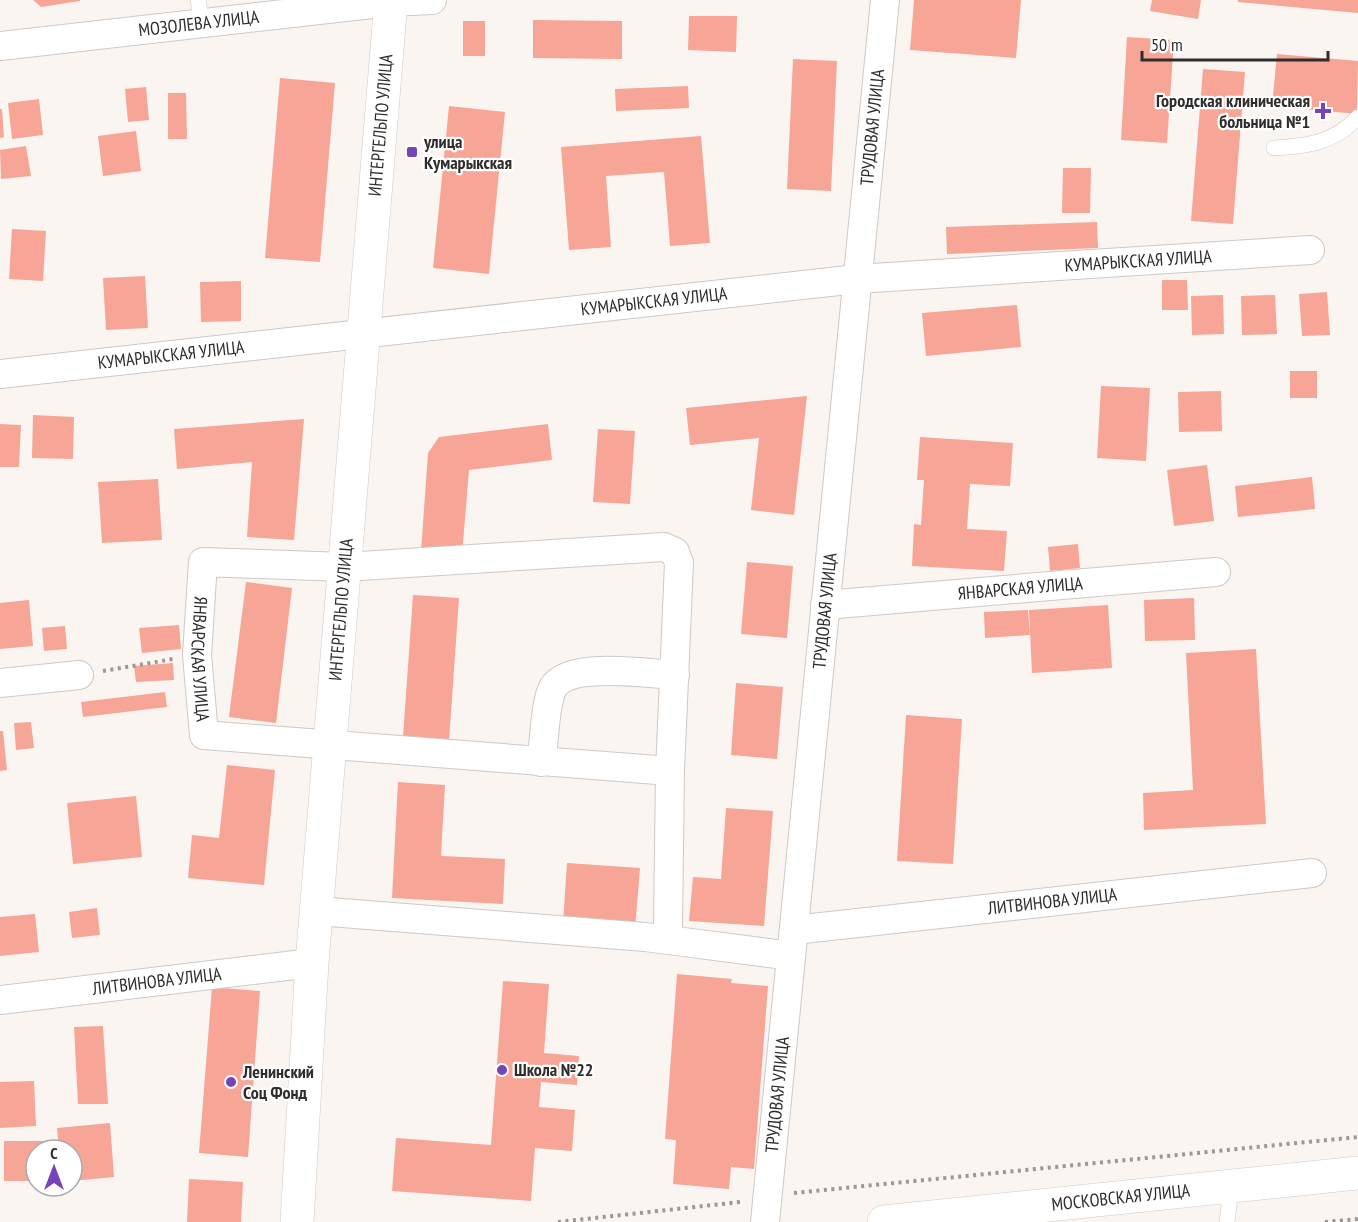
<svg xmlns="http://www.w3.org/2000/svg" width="1358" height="1222" font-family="'PT Sans Narrow',sans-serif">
	<rect width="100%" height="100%" fill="#fbf5f1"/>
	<!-- building -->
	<g fill="#f7a596">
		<polygon points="33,0 80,0 80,1 41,7"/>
		<polygon points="914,0 1021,0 1016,58 910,50"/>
		<polygon points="1152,0 1201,0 1198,19 1150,11"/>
		<polygon points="1238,0 1358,0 1358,13 1238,2"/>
		<polygon points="689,16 737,16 736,52 688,50"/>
		<polygon points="533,20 622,21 622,59 533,58"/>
		<rect x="463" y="21" width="22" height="35"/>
		<polygon points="1127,37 1174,40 1167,143 1121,140"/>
		<polygon points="1277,54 1358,61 1357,114 1272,106"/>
		<polygon points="793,59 837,61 831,191 787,189"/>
		<polygon points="1203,69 1245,72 1233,224 1191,221"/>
		<polygon points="280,78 335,83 320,262 265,258"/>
		<polygon points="688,86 689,108 616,111 615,89"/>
		<polygon points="146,87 149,120 128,122 125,89"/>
		<polygon points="168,93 186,93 187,139 168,139"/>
		<polygon points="39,99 43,135 12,139 8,103"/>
		<polygon points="449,106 505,112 489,274 433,268"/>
		<polygon points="0,109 2,109 4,137 0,138"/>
		<polygon points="136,131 141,171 103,176 98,136"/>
		<polygon points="701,136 710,243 670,246 664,172 606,176 611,247 569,250 561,147"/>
		<polygon points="26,146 31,176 1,179 0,150"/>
		<polygon points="1063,168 1091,168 1090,213 1062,213"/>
		<polygon points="1097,222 1098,248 947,254 946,227"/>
		<polygon points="12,229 46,231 43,281 9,279"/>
		<polygon points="145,276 148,328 106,330 103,278"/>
		<polygon points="1162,280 1187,280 1188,310 1162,310"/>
		<polygon points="241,281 241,321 201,322 200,282"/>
		<polygon points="1327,292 1330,335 1302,336 1299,294"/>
		<polygon points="1223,295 1224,334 1192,335 1191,296"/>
		<polygon points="1275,295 1277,334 1242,335 1241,296"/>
		<polygon points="1017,305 1021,347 926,356 922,313"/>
		<rect x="1290" y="371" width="27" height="27"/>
		<polygon points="1101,386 1150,388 1146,461 1097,458"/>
		<polygon points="1221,391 1222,431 1179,432 1178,392"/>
		<polygon points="807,396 794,515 751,510 759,438 690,445 686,408"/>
		<polygon points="33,415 74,417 73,459 32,458"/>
		<polygon points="304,419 294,540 247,537 252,462 177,469 174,429"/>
		<polygon points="0,424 21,425 19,467 0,467"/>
		<polygon points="548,424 552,460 469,470 462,555 421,552 428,453 439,437"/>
		<polygon points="598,429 635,431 630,504 593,502"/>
		<polygon points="920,437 1013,443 1010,486 970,484 967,529 1007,531 1004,571 912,566 914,524 921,525 924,480 917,480"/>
		<polygon points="1207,465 1214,521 1174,526 1167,470"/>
		<polygon points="1312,477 1315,509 1238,517 1235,486"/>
		<polygon points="158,479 162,540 102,543 98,482"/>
		<polygon points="1078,544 1080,568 1050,571 1048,547"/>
		<polygon points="747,562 793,566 787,638 741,634"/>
		<polygon points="246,582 292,588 276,723 229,717"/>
		<polygon points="413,595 459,598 449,741 403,737"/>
		<polygon points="1194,598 1195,640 1145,641 1144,600"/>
		<polygon points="29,600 33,646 0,649 0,603"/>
		<polygon points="1108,605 1112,668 1032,673 1029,610"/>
		<polygon points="1028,610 1030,635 985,638 984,612"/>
		<polygon points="179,625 181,649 142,653 139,628"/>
		<polygon points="65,626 67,649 44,651 42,628"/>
		<polygon points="1256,649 1266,824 1144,830 1143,793 1193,790 1186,653"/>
		<polygon points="173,663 174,680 136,682 134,666"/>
		<polygon points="736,683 783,687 777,759 731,755"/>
		<polygon points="165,692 167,707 83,717 81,702"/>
		<polygon points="906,715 962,719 953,864 897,861"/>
		<polygon points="31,722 34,748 16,750 14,723"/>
		<polygon points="0,731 3,731 7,770 0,771"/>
		<polygon points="227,765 275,770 264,885 188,878 192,835 219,838"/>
		<polygon points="398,782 445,785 441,856 505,859 503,904 392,898"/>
		<polygon points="136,796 142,857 73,864 67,803"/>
		<polygon points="726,808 773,811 764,926 689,921 693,877 721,879"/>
		<polygon points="567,863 640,868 635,930 563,924"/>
		<polygon points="97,908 100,935 72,938 69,912"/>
		<polygon points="35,914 39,952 0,956 0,917"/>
		<polygon points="677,974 732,979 731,983 768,986 754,1169 731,1167 729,1189 673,1184 676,1140 665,1139"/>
		<polygon points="503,981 549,984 544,1053 579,1056 577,1085 541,1082 539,1107 575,1110 572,1151 535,1148 531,1201 392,1191 396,1138 491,1145"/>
		<polygon points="212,987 260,991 248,1157 199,1153"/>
		<polygon points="103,1026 108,1104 78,1104 74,1027"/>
		<polygon points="34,1081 36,1126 0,1128 0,1082"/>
		<polygon points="110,1123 114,1177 72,1181 72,1150 59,1150 57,1128"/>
		<polygon points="4,1141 48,1141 48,1150 36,1150 36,1181 4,1181"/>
		<polygon points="189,1179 243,1182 241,1222 187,1222"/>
	</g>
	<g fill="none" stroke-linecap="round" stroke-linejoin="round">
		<!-- lane casing -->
		<g stroke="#cec9c5" stroke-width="16">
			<g id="lane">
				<polyline points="198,0 202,23"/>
				<path d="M1274,148C1308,146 1334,143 1358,117"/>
				<polyline points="1227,1222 1231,1187"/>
			</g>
		</g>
		<!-- street casing -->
		<g stroke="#cec9c5" stroke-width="30">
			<g id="street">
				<path id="s1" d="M0,46L390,2L432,0"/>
				<path id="s2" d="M0,374L857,279L1310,250"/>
				<path id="s3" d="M825,605L1216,572"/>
				<polyline points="0,683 79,675"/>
				<path d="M541,762C545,739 544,713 551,692C562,659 648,674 675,675"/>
				<polyline points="317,911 645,937 791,956"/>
				<path id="s4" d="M668,926L670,771L679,563L675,552L664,547L344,567L203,562L197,655L204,735L670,771"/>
				<path id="s5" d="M794,930L1312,873"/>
				<path id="s6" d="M0,1000L312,963"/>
				<path id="s7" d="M765,1222L885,0"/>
			</g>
		</g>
		<!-- secondary casing -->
		<g stroke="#cec9c5" stroke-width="34">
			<g id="secondary">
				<path id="s8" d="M297,1222L312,963L391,0"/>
				<path id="s9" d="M884,1222L1358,1173"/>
			</g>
		</g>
		<!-- path -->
		<g stroke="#9b9794" stroke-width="4" stroke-dasharray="3 4.5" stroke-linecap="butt">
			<polyline points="103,671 173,659"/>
			<polyline points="794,1193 1358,1137"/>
			<polyline points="558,1222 740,1202"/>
			<polyline points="1325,1222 1358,1219"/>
		</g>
		<!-- lane -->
		<use href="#lane" stroke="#fff" stroke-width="15"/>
		<!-- street -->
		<use href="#street" stroke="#fff" stroke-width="28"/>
		<!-- secondary -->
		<use href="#secondary" stroke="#fff" stroke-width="33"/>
	</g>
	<!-- markers -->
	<g fill="#7643ba" stroke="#fff" stroke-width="2">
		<path d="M1320 102h6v6h6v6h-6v6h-6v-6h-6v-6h6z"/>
		<rect x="406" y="146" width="12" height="12" rx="3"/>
		<circle cx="502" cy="1070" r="6"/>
		<circle cx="231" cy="1082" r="6"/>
	</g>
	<g text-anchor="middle" stroke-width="4.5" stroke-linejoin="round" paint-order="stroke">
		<!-- street labels -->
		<g font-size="18" fill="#2f2d2c" stroke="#fff">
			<text dy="6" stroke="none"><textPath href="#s1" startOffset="200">МОЗОЛЕВА УЛИЦА</textPath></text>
			<text dy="6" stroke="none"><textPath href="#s8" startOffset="1100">ИНТЕРГЕЛЬПО УЛИЦА</textPath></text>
			<text dy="6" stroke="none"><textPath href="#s7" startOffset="1100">ТРУДОВАЯ УЛИЦА</textPath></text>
			<text dy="6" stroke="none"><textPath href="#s2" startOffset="1144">КУМАРЫКСКАЯ УЛИЦА</textPath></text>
			<text dy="6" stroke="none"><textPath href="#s2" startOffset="658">КУМАРЫКСКАЯ УЛИЦА</textPath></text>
			<text dy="6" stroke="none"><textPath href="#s2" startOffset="172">КУМАРЫКСКАЯ УЛИЦА</textPath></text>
			<text dy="6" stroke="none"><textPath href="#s3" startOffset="196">ЯНВАРСКАЯ УЛИЦА</textPath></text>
			<text dy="6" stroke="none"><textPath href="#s8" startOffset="614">ИНТЕРГЕЛЬПО УЛИЦА</textPath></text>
			<text dy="6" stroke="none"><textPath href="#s7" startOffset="614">ТРУДОВАЯ УЛИЦА</textPath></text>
			<text dy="6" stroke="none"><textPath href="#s4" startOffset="946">ЯНВАРСКАЯ УЛИЦА</textPath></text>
			<text dy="6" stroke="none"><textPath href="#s5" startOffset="260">ЛИТВИНОВА УЛИЦА</textPath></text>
			<text dy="6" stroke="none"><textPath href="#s6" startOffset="158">ЛИТВИНОВА УЛИЦА</textPath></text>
			<text dy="6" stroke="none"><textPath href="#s7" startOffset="128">ТРУДОВАЯ УЛИЦА</textPath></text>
			<text dy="6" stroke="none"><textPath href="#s9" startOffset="238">МОСКОВСКАЯ УЛИЦА</textPath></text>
		</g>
		<!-- poi labels -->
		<g font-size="18" font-weight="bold" fill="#2f2d2c" stroke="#fff" text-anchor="start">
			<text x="1310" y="107" text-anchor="end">Городская клиническая<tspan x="1310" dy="21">больница №1</tspan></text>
			<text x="424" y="148">улица<tspan x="424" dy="21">Кумарыкская</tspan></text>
			<text x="514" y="1076">Школа №22</text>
			<text x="243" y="1078">Ленинский<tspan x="243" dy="21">Соц Фонд</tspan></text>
		</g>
	</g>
	<!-- north arrow -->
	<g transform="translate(54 1168)"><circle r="28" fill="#ffffff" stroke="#acabab" stroke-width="1.5"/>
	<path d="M0-4.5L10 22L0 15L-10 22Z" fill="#7643ba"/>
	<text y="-9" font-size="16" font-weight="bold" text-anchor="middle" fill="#2f2d2c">С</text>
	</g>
	<!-- scale -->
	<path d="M1142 51v9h186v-9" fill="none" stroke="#2f2d2c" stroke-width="3"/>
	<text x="1151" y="51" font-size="18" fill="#2f2d2c" stroke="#ffffff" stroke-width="4.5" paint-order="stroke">50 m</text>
</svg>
